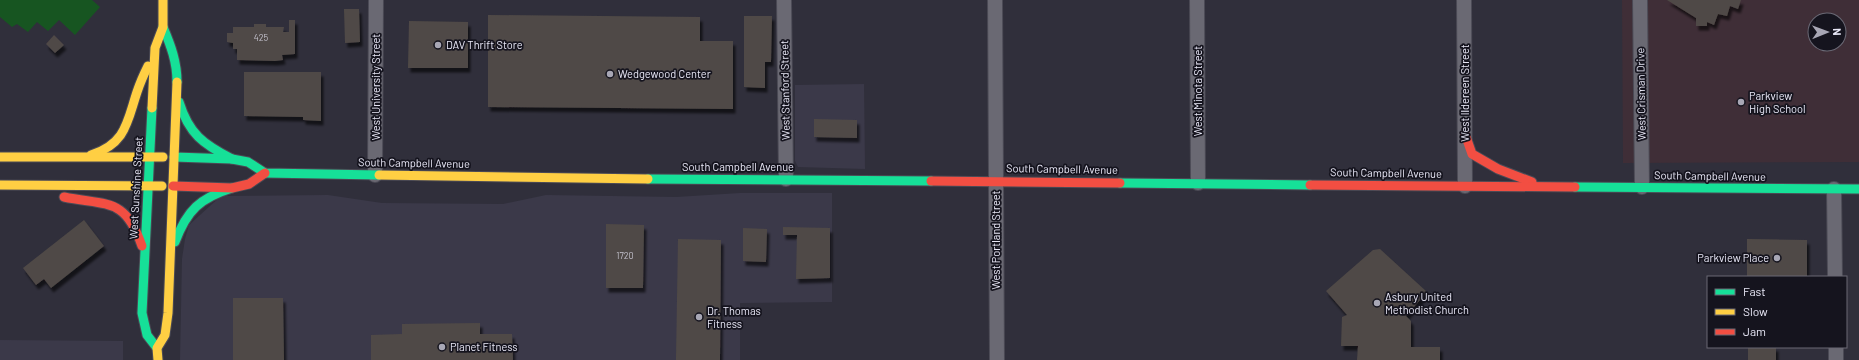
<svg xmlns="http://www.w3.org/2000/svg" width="1859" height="360" font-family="Barlow,sans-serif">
	<defs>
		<filter id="shadow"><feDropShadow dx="2.5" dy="4.5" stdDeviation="1" flood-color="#0009"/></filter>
	</defs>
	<rect width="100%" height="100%" fill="#302f3b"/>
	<!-- commercial -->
	<g fill="#3b3949">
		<polygon points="864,84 865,169 798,167 795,161 795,85"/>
		<polygon points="740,193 832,193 832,302 740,303 740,360 180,360 182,259 185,239 189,225 221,196 328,195 382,203 503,204 546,195 676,197"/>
		<polygon points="0,340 123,341 123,360 0,360"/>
	</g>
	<!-- education -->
	<path fill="#3f2e37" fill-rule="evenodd" d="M1622,0H1859V162L1623,163ZM1815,20H1839V44H1815Z"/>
	<!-- green -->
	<polygon fill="#175521" points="0,0 92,0 100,7 75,35 59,20 48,31 37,22 28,32 17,24 12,27 0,17"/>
	<!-- building -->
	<g fill="#4f4946" filter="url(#shadow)">
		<polygon points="1667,0 1741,0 1738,9 1730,6 1727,16 1718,14 1714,25 1707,22 1707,26 1696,26 1696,18"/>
		<polygon points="344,9 359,9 360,42 345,43"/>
		<polygon points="488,15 700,17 700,41 733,41 733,109 488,107"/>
		<polygon points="744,16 772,16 771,62 765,62 765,88 744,87"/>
		<polygon points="289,20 295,20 295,54 282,55 283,60 275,61 237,60 237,49 233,49 233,43 227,42 227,33 233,33 233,27 254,27 254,24 266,24 266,27 284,27 283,32 289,32"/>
		<polygon points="409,21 468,22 468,68 408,68"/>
		<polygon points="54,35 64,45 55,53 46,44"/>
		<polygon points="244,72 321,72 321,121 303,120 303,117 244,116"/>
		<polygon points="814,119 857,120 857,138 814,137"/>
		<polygon points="84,220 104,246 51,288 44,279 36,285 23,268"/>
		<polygon points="606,224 644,225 643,288 606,288"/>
		<polygon points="783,227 830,228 830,278 796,279 797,235 783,235"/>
		<polygon points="743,228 767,229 766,262 743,261"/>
		<polygon points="678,239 721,240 720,360 676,360"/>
		<polygon points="1747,239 1807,240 1807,277 1747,277"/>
		<polygon points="1380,249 1427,292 1406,316 1411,321 1411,347 1440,347 1440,360 1357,360 1358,346 1341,346 1342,317 1347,315 1326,291 1373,250"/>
		<polygon points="233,298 283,298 284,360 233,360"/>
		<polygon points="480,323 480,334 512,334 513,360 371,360 371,335 402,334 402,324"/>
		<rect x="1748" y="347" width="28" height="13"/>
	</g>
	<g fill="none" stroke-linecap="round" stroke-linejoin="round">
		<!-- street casing -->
		<g stroke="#4b4a55" stroke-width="16">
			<g id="street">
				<polyline points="784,0 786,179"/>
				<polyline points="995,0 997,360"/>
				<polyline points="1197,0 1198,183"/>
				<polyline points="1464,0 1465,186"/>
				<polyline points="1640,0 1642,187"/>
				<polyline points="375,175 376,0"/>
				<polyline points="1834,189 1835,277"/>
				<polyline points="1836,347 1836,360"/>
			</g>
		</g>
		<!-- fast casing -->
		<g stroke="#4b4a55" stroke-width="11">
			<g id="fast">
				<path d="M163,27C171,46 177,62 177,82"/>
				<path d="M179,102C189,134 203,144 232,159"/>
				<polyline points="152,108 142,313 147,335 157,348"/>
				<polyline points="174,157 232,159 248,162 265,173 379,175"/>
				<polyline points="648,179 931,181"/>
				<polyline points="1120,183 1310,185"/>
				<polyline points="1575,187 1859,189"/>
				<path d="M175,242C187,210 200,198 232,188"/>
			</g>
		</g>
		<!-- slow casing -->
		<g stroke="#4b4a55" stroke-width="11">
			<g id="slow">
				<polyline points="152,108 155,48 163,27 163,0"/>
				<path d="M91,155C126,144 127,122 137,92C140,83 144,74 148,66"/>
				<polyline points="0,157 163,157"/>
				<polyline points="379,175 648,179"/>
				<polyline points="0,185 162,186"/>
				<polyline points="158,360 157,348 165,335 168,313 177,82"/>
			</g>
		</g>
		<!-- jam casing -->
		<g stroke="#4b4a55" stroke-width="11">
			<g id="jam">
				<polyline points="1465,134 1472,154 1498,169 1532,182"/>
				<polyline points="931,181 1120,183"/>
				<polyline points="1310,185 1575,187"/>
				<polyline points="173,186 232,188 249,184 265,173"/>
				<path d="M64,197C108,206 125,197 142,246"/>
			</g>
		</g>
		<!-- street -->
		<use href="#street" stroke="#6a6973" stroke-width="14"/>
		<!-- fast -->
		<use href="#fast" stroke="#16e098" stroke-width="9"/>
		<!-- slow -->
		<use href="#slow" stroke="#ffcf43" stroke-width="9"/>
		<!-- jam -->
		<use href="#jam" stroke="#f24e42" stroke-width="9"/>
	</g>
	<!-- markers -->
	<g fill="#a8a7b5" stroke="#15141e" stroke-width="1.5">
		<circle cx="438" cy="45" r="4"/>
		<circle cx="610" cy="74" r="4"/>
		<circle cx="1741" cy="102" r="4"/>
		<circle cx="1777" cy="258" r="4"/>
		<circle cx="1377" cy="303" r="4"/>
		<circle cx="699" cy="317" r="4"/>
		<circle cx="442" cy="347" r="4"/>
	</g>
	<g text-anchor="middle" stroke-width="3.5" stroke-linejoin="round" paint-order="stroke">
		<!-- number labels -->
		<g font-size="9" fill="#c2c0cb">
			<text x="261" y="41">425</text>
			<text x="625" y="259">1720</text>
		</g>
		<!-- poi labels -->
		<g font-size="11" fill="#e9e8f7" stroke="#15141e" text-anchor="start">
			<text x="446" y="49">DAV Thrift Store</text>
			<text x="618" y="78">Wedgewood Center</text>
			<text x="1749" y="100">Parkview<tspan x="1749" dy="13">High School</tspan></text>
			<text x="1769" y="262" text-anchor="end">Parkview Place</text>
			<text x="1385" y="301">Asbury United<tspan x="1385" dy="13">Methodist Church</tspan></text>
			<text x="707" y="315">Dr. Thomas<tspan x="707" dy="13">Fitness</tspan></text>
			<text x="450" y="351">Planet Fitness</text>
		</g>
		<!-- street labels -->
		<g font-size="11" fill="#e9e8f7" stroke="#15141e">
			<text transform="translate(376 87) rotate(-90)" y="4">West University Street</text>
			<text transform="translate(785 90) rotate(-91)" y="4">West Stanford Street</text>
			<text transform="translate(1198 91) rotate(-90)" y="4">West Minota Street</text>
			<text transform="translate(1465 93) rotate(-90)" y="4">West Ildereen Street</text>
			<text transform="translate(1641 94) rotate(-91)" y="4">West Crisman Drive</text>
			<text transform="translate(414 163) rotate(1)" y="4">South Campbell Avenue</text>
			<text x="738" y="171">South Campbell Avenue</text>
			<text transform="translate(1062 169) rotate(1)" y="4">South Campbell Avenue</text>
			<text transform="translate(1386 173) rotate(1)" y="4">South Campbell Avenue</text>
			<text transform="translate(1710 176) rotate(1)" y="4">South Campbell Avenue</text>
			<text transform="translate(136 188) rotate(-87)" y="4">West Sunshine Street</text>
			<text transform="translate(996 240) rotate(-90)" y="4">West Portland Street</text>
		</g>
	</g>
	<!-- legend -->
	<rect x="1707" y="276" width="140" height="72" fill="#15141e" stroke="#6a6975"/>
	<rect x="1715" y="289" width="20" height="6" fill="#16e098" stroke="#6a6975"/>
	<text x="1743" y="296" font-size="12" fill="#e9e8f7">Fast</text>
	<rect x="1715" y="309" width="20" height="6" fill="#ffcf43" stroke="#6a6975"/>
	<text x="1743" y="316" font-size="12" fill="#e9e8f7">Slow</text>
	<rect x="1715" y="329" width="20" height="6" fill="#f24e42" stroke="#6a6975"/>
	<text x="1743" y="336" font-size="12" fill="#e9e8f7">Jam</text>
	<!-- north arrow -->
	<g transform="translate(1827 32) rotate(89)"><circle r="19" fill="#15141e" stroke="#6a6975"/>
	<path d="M0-3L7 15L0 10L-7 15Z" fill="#a8a7b5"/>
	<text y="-6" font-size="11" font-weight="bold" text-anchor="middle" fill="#e9e8f7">N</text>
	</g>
</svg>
